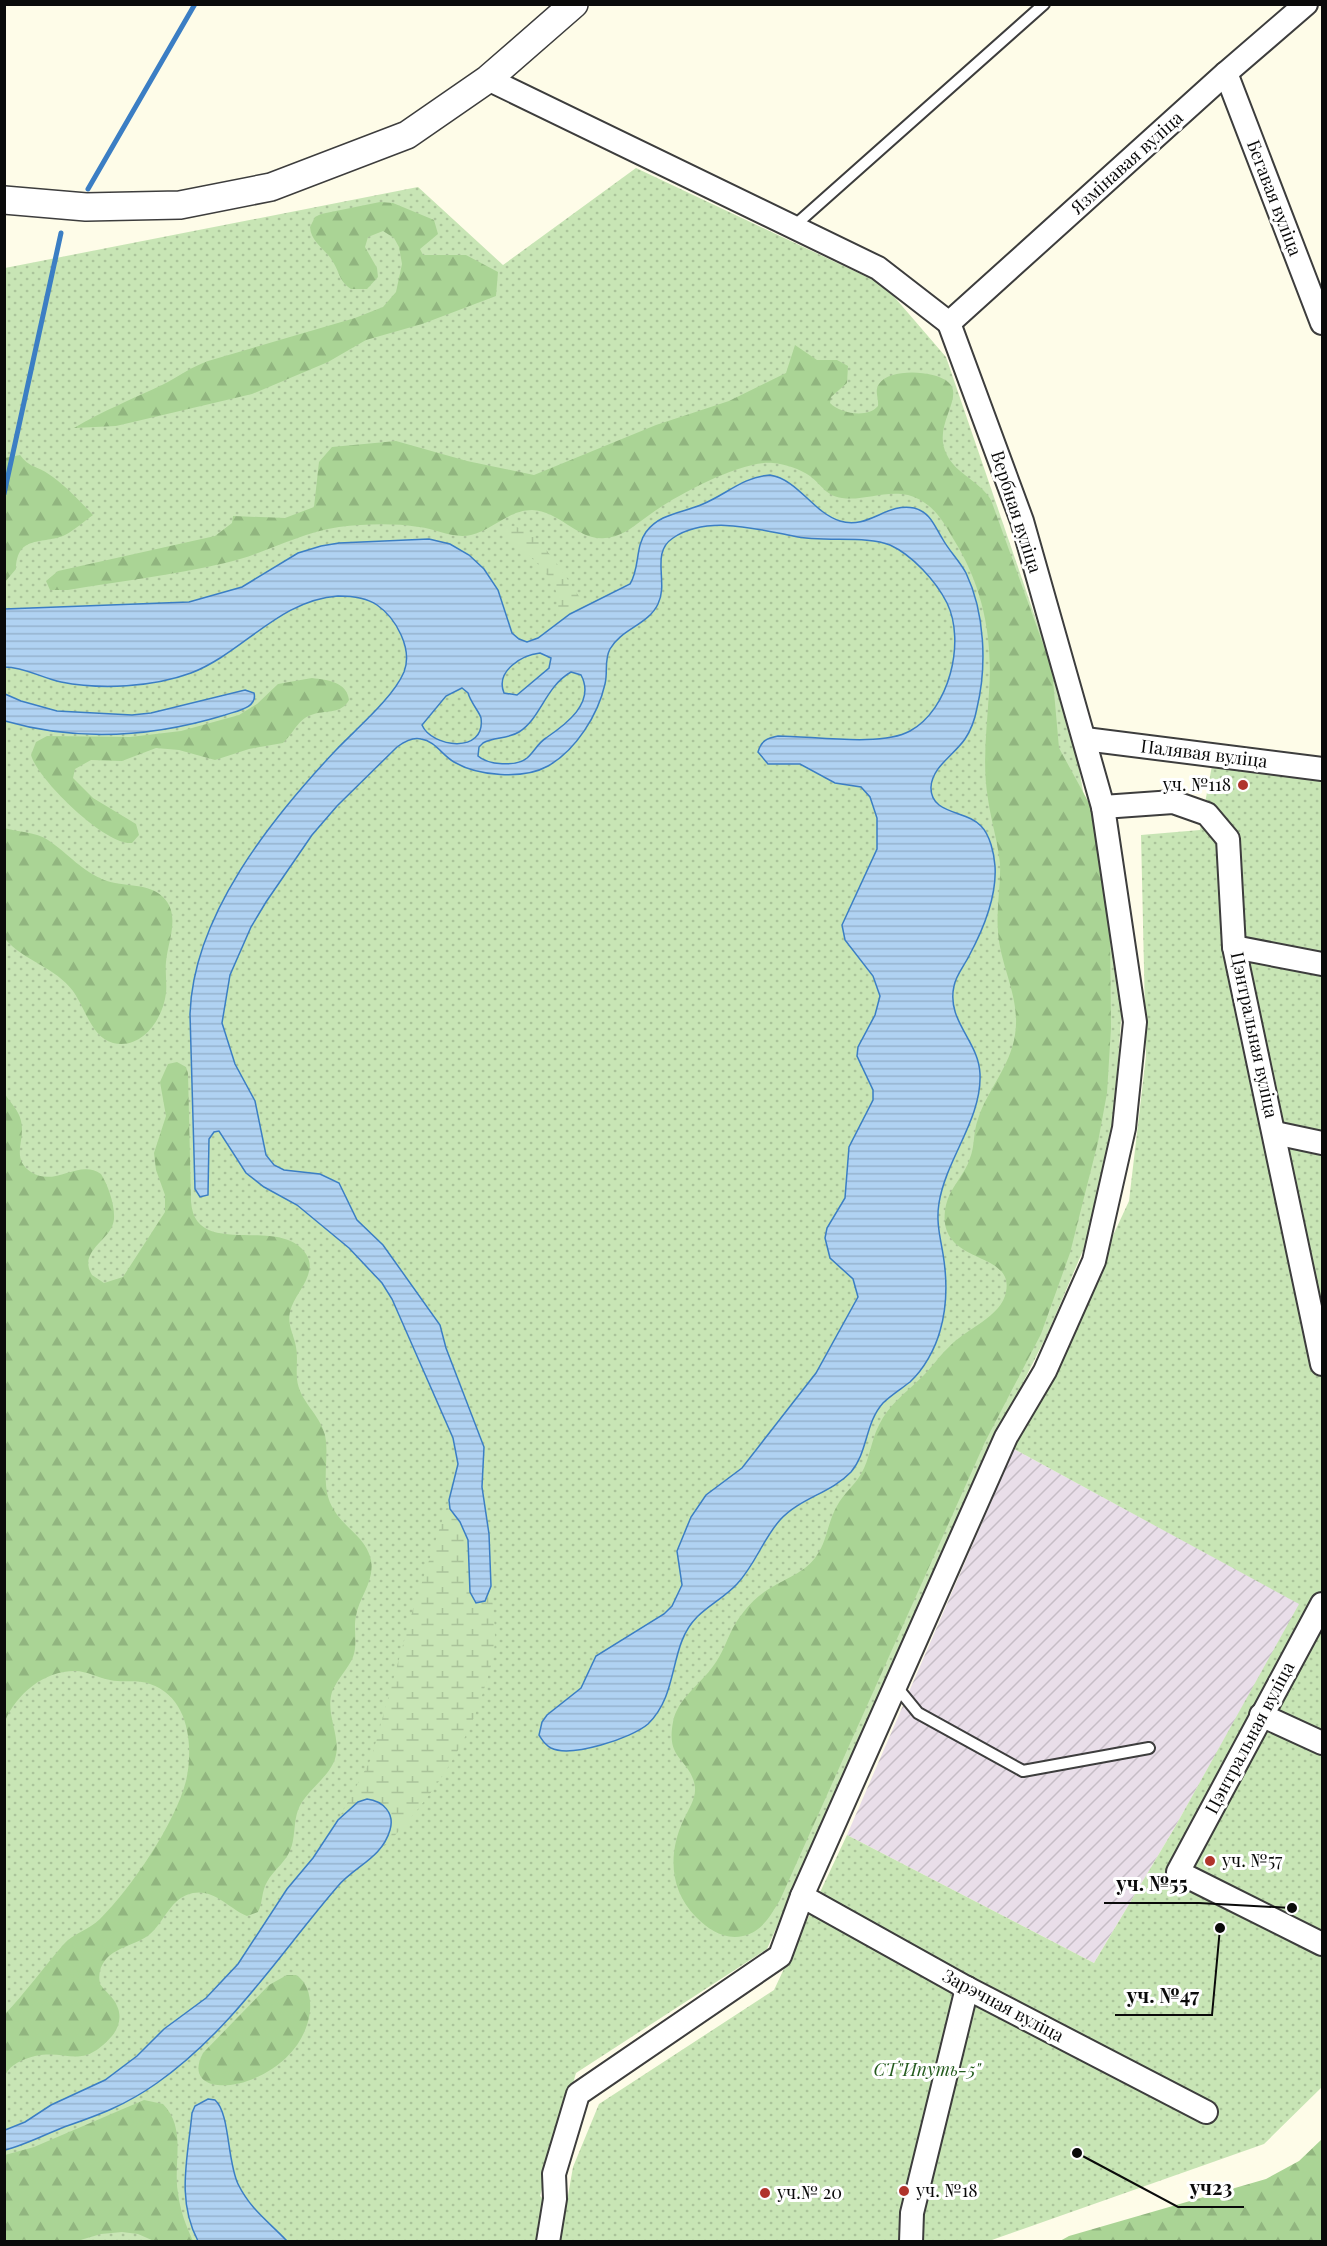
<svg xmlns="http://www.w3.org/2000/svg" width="1327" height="2246" font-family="'Playfair Display',serif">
	<defs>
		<pattern id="industrial-furrows" width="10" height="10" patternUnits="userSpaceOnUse" patternTransform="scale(1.5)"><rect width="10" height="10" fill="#e9dee9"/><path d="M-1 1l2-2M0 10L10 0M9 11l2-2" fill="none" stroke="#c6bdc6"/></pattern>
		<pattern id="grass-dots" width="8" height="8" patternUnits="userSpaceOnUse" patternTransform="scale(1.5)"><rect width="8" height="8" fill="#c8e5b5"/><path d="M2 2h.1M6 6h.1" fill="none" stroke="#aac39a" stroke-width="1.8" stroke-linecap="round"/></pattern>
		<pattern id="forest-firs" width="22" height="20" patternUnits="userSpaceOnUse" patternTransform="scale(1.5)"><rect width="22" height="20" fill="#aad495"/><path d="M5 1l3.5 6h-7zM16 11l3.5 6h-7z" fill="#91b57f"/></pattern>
		<pattern id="wetland-marsh" width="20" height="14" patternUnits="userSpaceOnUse" patternTransform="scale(1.5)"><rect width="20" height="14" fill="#c8e5b5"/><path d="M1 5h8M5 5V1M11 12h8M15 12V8" fill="none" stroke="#aac39a"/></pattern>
		<pattern id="water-rules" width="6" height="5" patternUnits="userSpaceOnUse" patternTransform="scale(1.5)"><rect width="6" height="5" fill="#b0d2f2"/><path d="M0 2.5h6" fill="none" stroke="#96b3ce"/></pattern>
	</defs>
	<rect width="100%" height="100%" fill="#fefce8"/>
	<!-- industrial -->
	<polygon fill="url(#industrial-furrows)" points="1014,1449 1300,1604 1175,1827 1094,1963 847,1835"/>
	<!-- grass -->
	<polygon fill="url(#grass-dots)" points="636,168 884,285 946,357 1070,719 1122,1007 1114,1119 1093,1227 1047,1335 974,1480 767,1949 576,2073 540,2196 564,2218 573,2167 599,2104 774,1990 847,1835 1094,1963 1175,1827 1299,1604 1014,1449 1129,1201 1146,1056 1141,835 1200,830 1216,744 1322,762 1322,2087 1264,2144 989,2241 5,2241 5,268 418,187 503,265"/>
	<!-- forest -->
	<g fill="url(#forest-firs)">
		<path d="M380,202L393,203L434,220L438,234L420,249L423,255H466L498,272L496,296L422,324L366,340L328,362L252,394L116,426L74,428C103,411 132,399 162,385C178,377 191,367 208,361L355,318L383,307L396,292L402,264L399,247L394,238L383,231L368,237L365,247L377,268L378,277L367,289H351C339,281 340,273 333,262C326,249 311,243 310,227L315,217L321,214Z"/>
		<path d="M795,345L817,360H837L848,366L847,383L831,397L830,403C840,413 867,419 878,406C879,398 874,391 879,384C889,368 934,370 948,382C966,397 931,425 947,455C956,474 980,481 991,500L1052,669L1059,748L1089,803L1096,827L1110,928L1111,1028L1107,1093L1098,1142L1070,1253L1041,1334L985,1442L780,1900C770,1916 762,1932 743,1936C724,1940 709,1930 696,1917C669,1890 668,1852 684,1819C690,1806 698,1796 694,1782C687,1757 666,1759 673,1722C677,1700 698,1686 711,1669C720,1658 724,1647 730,1634C739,1614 755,1596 774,1586C789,1577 807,1571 817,1555C827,1541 828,1521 837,1506C843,1494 854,1486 861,1474C870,1459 871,1440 879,1425C889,1404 907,1392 923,1376C933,1366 940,1355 950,1346C966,1329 1002,1316 1006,1292C1015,1248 933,1267 946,1205C950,1187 965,1175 970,1158C975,1146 973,1132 978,1119C988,1089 1010,1067 1015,1035C1021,997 1000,967 998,931C996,908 1001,886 1000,864C998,842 991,821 988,799C982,764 987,727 989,692C993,637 983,587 954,540C942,519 932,502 908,495C885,490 864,501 842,498C826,496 822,485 810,476C800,469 785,464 773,463C742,460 677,495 652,513C637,523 624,537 605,538C578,541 560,511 532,510C509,510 492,530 471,535C453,539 436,529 419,527C393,523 365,524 339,527C298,533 265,554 225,563C174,575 120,581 68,590H50L46,581L58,571L215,536L232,523L233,516L285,518L314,507L319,462L332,447L396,441L467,461L534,475L656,425L729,401L786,373Z"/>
		<path d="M20,455C30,468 35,465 47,473C64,484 79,500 93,515C84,521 75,530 65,535C43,545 17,534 16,569L5,582V458Z"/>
		<path d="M312,678C328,680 347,682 349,700C341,714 328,710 314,714C298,718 294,733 283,743L249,749L215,760L179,750L156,748L122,761L91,760L75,769L73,778L93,798L136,824L139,835L132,843C106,846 38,780 31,755L36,742L47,736L130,737L181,731L239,715L257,704L278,684Z"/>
		<path d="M4,828C18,832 36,832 48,840C69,854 82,872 107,881C125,887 149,883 163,897C181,915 168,940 166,962C165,972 167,983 166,993C163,1019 142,1050 113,1043C91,1037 85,1007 73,991C55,967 24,961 5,939Z"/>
		<path d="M177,1062L186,1067L188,1073L191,1201C194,1261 281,1214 306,1254C319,1274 294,1293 290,1312C287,1325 294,1335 296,1347C298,1358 296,1368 297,1379C299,1401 320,1414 325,1435C330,1460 319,1487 334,1510C345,1529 366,1537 371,1560C375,1581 359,1597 356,1616C353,1629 358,1644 353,1657C348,1669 337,1679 332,1692C325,1715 342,1737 335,1759C328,1779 306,1790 298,1810C294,1821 295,1834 292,1845C288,1861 274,1869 267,1882C261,1892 263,1903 258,1912L247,1916C228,1908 215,1889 193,1893C171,1897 165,1921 150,1934C137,1945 118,1946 106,1959C100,1966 98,1975 100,1984C105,1992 114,1997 117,2006C122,2016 119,2028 112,2036C81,2071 69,2049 35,2056C23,2059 11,2064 5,2075V2014C26,1992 43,1968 63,1945C73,1933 89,1930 100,1919C131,1888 175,1824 186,1781C194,1746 189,1697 150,1684C137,1679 123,1683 110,1680C98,1678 87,1671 75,1671C43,1671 17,1694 5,1721V1094C10,1103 19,1110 21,1121C26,1140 10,1158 31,1172C55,1188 79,1158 101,1174C108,1185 115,1205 114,1219C112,1241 77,1250 92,1275L104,1283L123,1277L165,1212V1195L156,1170L154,1153L166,1116L160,1082L168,1064Z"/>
		<path d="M287,1975H296C308,1983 311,1997 310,2011C301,2089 173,2110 203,2053L269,1985Z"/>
		<path d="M144,2100L163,2104C187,2129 173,2162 178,2193C180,2210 186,2226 193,2241H154L138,2234L122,2232L101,2234L77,2241H5V2155L34,2147Z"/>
		<polygon points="1322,2139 1322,2241 1060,2241 1069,2236 1266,2179 1299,2161"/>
	</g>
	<!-- wetland -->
	<g fill="url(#wetland-marsh)">
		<path d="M511,526C540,528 566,580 582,600L595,603L546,632C582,592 531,559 505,533V528Z"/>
		<path d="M449,1500C451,1516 464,1523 467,1539C471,1555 469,1575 470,1592L488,1595L491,1586C492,1603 495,1620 495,1637C495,1653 490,1671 485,1686C465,1754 425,1806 376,1855L385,1841L377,1800L358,1802L338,1820L371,1759L413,1609Z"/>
	</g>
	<!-- water -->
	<g fill="url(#water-rules)" stroke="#3b7ec4" stroke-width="1.5" fill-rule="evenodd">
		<path d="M770,475C799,480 812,512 840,521C868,530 887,502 914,508C930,512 934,525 942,538C949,551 959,560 966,573C985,613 987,666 977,708C975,719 971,730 965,739C954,755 932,767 931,787C930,815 967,810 981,826C990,835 994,853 995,866C997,896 983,930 969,956C964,966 956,975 954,986C946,1021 979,1041 980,1074C982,1119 946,1159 939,1203C936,1222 940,1236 943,1254C947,1278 947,1307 940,1331C935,1349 924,1369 910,1382C901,1389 891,1395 883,1403C865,1423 868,1452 851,1472C831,1493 800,1498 780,1520C763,1539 755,1565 737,1584C725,1597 709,1605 697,1617C668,1646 680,1693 648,1724C632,1738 571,1758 551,1748C544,1744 543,1741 539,1735L542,1722L547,1715L581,1688L596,1656L664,1614L672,1606L682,1585L677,1551L691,1517L706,1495L742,1468L816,1373L858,1297L853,1279L830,1258L825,1238L827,1228L845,1198L849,1147L873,1100V1090L857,1056L858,1047L875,1015L880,996L873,976L845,940L842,925L877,849V818L870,797L861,787L835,783L800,764H768L758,752C761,741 767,738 778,736C813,736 881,747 910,731C949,710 966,642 947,603C936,581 912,555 890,545C866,535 823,543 793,536C757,529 707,515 673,538C650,553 669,582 658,604C648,625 621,629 610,649C604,660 608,672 605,684C598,715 576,750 548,766C523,780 478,776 454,762C442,755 435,741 421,739C412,737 404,742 397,747L337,806L312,835L266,902L251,927L230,975L222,1023L235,1064L255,1101L266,1155L274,1165L284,1170L320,1174L339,1183L357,1220L383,1245L440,1325L446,1348L484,1447L482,1487L489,1534L491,1586L485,1601L476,1603L470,1592L468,1540L460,1522L450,1509L449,1500L458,1464L453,1438L392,1299L382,1283L349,1248L297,1205L264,1187L246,1173L219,1131L214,1132L209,1139L208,1195L200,1197L195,1189L190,1014C193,916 271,819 336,750C356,729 393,698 404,672C413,649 396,618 377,605C367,598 350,596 338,596C279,600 243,653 191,673C153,687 101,690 61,682C42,678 24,667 5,667V609L189,602L242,587L298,553L321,546L339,543L429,539L450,544L469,555L484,569L498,590L512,633L519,639L527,642L538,638L570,614L630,584C640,568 635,547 646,532C660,513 683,513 703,504C727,494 743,477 770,475ZM540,653L551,658L549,668L517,695L504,693C495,671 522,655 540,653ZM571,672L581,675C596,703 565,725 546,738C538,743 534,752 527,758C516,767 488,765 478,756L479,747L483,743C494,737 508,739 519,732C541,718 545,687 571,672ZM462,688L468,693C471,703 480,713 481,718C486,754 432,748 422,725L446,696Z"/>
		<path d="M245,690L254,693C258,708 236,711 225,715C153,737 78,742 5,721V694L21,701L57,711L132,715L151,713Z"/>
		<path d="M367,1799C383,1801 395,1813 390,1830C382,1858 355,1866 338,1886C280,1953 232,2030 157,2083C126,2105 99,2115 64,2127C44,2135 25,2145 5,2150V2130L25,2122L51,2105L105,2080L137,2056L164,2029L206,1998L238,1964L287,1889L313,1858L338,1820L358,1802Z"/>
		<path d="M208,2099L215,2100C230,2113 227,2161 238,2184C251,2210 268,2221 287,2241H198C176,2200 188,2157 192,2113L195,2106Z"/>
	</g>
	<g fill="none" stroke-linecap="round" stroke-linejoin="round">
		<!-- stream -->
		<g stroke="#3b7ec4" stroke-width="5">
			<polyline points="88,189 195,4"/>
			<polyline points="4,494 61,233"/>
		</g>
		<!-- service casing -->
		<g stroke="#3d3d3d" stroke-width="14">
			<g id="service">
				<polyline points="793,227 1044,4"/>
				<polyline points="896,1686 918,1713 1023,1771 1149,1748"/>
			</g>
		</g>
		<!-- minor casing -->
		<g stroke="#3d3d3d" stroke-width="26">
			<g id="minor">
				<polyline points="1226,73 1322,323"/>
				<polyline points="488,79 878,268 949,323"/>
				<polyline points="949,323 1226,73 1306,4"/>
				<polyline points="1085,739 1322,769"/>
				<polyline points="1103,807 1173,802 1207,814 1228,839 1234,947 1322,1364"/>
				<polyline points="1234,947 1322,964"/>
				<polyline points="1275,1133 1322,1143"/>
				<polyline points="1322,1604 1178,1872 1322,1944"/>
				<polyline points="1261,1715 1322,1743"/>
				<polyline points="802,1896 967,1988 1206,2112"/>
				<polyline points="548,2242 555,2199 554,2174 578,2094 780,1956 802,1896 1006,1437 1045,1371 1094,1261 1124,1128 1135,1022 1103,807 1022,521 949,323"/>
				<polyline points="911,2242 912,2213 967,1988"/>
			</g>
		</g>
		<!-- tertiary casing -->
		<g stroke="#3d3d3d" stroke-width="30">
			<polyline id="tertiary" points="4,200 86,207 180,205 271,187 407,135 488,79 574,4"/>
		</g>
		<!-- service -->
		<use href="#service" stroke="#fff" stroke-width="10"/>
		<!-- minor -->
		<use href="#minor" stroke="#fff" stroke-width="22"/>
		<!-- tertiary -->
		<use href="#tertiary" stroke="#fff" stroke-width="27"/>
	</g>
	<!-- markers -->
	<g fill="#b0342b" stroke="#fff" stroke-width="2">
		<circle cx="1243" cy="785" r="6"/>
		<circle cx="1210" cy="1861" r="6"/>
		<circle cx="904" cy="2191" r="6"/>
		<circle cx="765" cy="2193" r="6"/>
	</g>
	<g text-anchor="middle" stroke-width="6" stroke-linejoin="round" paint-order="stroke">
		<!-- street labels -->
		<g font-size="18" fill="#0a0a0a" stroke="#fff">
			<text transform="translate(1127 163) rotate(-42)" y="6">Язмінавая вуліца</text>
			<text transform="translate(1274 198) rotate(69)" y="6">Бегавая вуліца</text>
			<text transform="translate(1016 512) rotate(72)" y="6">Вербная вуліца</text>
			<text transform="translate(1204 754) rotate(7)" y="6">Палявая вуліца</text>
			<text transform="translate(1254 1035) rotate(78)" y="6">Цэнтральная вуліца</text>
			<text transform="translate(1250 1738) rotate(-62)" y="6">Цэнтральная вуліца</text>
			<text transform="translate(1003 2006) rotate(28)" y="6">Зарэчная вуліца</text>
		</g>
		<!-- poi labels -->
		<g font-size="18" fill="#0a0a0a" stroke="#fff" text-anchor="start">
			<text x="1231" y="791" text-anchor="end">уч. №118</text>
			<text x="1222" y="1867">уч. №57</text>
			<text x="916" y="2197">уч. №18</text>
			<text x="777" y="2199">уч.№ 20</text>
		</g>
		<!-- park labels -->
		<g font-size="18" font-style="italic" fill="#255c1f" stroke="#fff">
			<text x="927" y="2076">СТ"Ипуть-5"</text>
		</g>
	</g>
	<!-- callouts -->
	<path fill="none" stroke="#0a0a0a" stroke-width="2" d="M1292 1908L1199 1903H1104M1220 1928L1212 2015H1115M1077 2153L1178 2207H1244"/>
	<g fill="#0a0a0a" stroke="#fff" stroke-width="2">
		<circle cx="1292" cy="1908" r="6"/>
		<circle cx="1220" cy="1928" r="6"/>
		<circle cx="1077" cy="2153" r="6"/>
	</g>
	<g font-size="20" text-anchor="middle" font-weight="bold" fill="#0a0a0a" stroke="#fff" stroke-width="6" stroke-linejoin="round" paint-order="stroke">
		<text x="1152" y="1891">уч. №55</text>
		<text x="1163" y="2003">уч. №47</text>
		<text x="1211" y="2195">уч23</text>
	</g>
	<!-- border -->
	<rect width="1327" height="2246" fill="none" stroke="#0a0a0a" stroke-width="12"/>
</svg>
